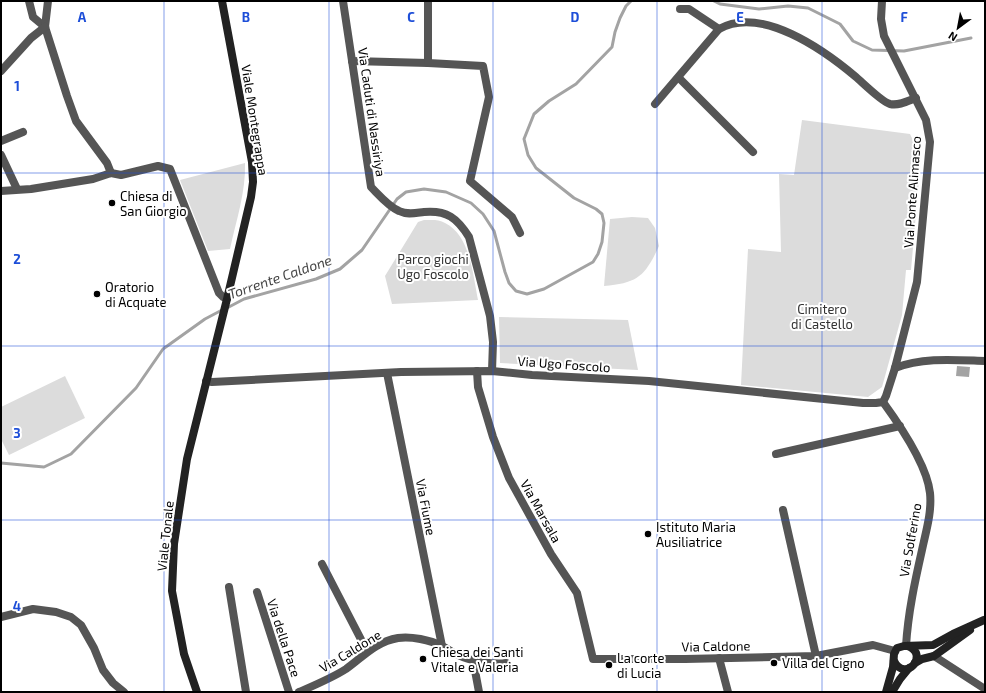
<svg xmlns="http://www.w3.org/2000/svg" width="986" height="693" font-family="'Exo 2',sans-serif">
	<rect width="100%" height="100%" fill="#fff"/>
	<!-- green -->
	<g fill="#dcdcdc">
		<polygon points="802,120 910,134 921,157 911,270 906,270 902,315 882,387 868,397 741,385 748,249 781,252 779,174 794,175"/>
		<path d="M245,163C246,192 236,221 230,249L208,251L180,180Z"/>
		<path d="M632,217L648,218L655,228L659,246C645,276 638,283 604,286L610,219Z"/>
		<path d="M424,220C431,220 439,219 445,223C470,235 473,275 478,300L392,304L385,276L418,222Z"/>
		<polygon points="499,317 628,320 638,370 500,363"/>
		<polygon points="65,376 85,418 9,455 1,439 1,407"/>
	</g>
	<!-- water -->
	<polygon fill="#a3a3a3" points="957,366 970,367 969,377 956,376"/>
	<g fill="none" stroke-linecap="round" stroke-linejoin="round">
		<!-- stream -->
		<g stroke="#a3a3a3" stroke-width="3">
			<polyline points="714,1 720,4 759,9 788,6 808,8 840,24 853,41 872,50 904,51 971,38"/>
			<polyline points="227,308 244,299 316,279 340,269 362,250 397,199 406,192 424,189 446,192 471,203 483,214 494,231 505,272 509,283 516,291 527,294 544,289 593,262 598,254 602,242 604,223 602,214 596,209 574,198 536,168 528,155 524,139 534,114 549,101 576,84 612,47 615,32 620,18 626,6 631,1"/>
			<polyline points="1,463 44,467 71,454 136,388 163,349 205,319 222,310"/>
		</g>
		<!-- street -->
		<g stroke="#555" stroke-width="8">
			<polyline points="29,1 33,17 45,27"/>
			<polyline points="48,1 45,27 67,96 76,121 107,163 111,173"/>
			<path d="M343,1L371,187C379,195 388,206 399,211C407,215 415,213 424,212C447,210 457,218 469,237L490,316L493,342L492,371"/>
			<polyline points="680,9 689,9 719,29"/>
			<polyline points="352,61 428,63 428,1"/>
			<polyline points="428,63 483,66 489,97 470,181 512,217 520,233"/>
			<polyline points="1,71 31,38 45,27"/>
			<polyline points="679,78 753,152"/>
			<path d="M655,104L719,29C761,5 824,50 856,77C863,83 882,102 890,104C899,106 908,101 916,98"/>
			<polyline points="1,141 23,132"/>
			<polyline points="1,155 17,189"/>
			<polyline points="1,191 31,189 93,179 111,173 121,175 158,166 170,169 219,293 223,297 227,299"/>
			<path d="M895,368C923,357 955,360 985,361"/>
			<polyline points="477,371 478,387 493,437 509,478 551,554 577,593 593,659 685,659 816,656 873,645 895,651"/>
			<polyline points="387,373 442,646"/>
			<polyline points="206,381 212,382 401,372 492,371 532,375 649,381 863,403 876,403 883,402 886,396 895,368 917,282 930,142 926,120 884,36 881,19 882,1"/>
			<path d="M883,402C899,424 927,465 930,493C932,512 926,531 922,550C915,581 908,613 906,646"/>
			<polyline points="776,454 900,426"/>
			<polyline points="783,510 816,656"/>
			<polyline points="322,564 367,651"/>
			<polyline points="229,587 246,692"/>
			<polyline points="257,592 289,692"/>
			<polyline points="1,617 33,609 56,612 71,617 81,625 94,648 103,670 113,683 124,692"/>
			<polyline points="934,656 985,689"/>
			<polyline points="719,658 728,692"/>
			<polyline points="473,660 479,692"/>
			<path d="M299,692C315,685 332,678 346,669C363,657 375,642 398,638C411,636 430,640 442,646C448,649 453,653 458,655C470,661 494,665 506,663"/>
		</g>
		<!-- secondary -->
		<g stroke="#222" stroke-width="8">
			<path d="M894,661C905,683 930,655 908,646"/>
			<polyline points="915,663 922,659 934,656 970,630"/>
			<polyline points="197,692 184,654 172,591 174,544 187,459 227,299 251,197 253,182 252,162 222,1"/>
			<polyline points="886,692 893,667 894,654 897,648 904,646 933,645 953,634 984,620"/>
			<polyline points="892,692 900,679 909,668"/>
		</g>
	</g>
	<!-- grid -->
	<path fill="none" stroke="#1d4ed8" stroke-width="1" stroke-opacity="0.55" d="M164,1V692M329,1V692M493,1V692M657,1V692M822,1V692M1,173H985M1,346H985M1,520H985"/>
	<!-- markers -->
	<g fill="#000" stroke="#fff" stroke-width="1.5">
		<circle cx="112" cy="203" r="4"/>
		<circle cx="97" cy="294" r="4"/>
		<circle cx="648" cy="534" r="4"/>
		<circle cx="423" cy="659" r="4"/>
		<circle cx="774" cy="663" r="4"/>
		<circle cx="609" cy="665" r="4"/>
	</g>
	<g text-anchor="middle" stroke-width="4" stroke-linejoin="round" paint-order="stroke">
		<!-- street labels -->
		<g font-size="13" fill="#000" stroke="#fff">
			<text transform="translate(372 112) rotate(82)" y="5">Via Caduti di Nassiriya</text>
			<text transform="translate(255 120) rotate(81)" y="5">Viale Montegrappa</text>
			<text transform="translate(912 192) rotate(-86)" y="5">Via Ponte Alimasco</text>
			<text transform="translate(564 364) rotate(4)" y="5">Via Ugo Foscolo</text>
			<text transform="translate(426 507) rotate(79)" y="5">Via Fiume</text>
			<text transform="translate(541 511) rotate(61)" y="5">Via Marsala</text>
			<text transform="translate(165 536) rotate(-84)" y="5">Viale Tonale</text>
			<text transform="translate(910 540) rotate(-80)" y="5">Via Solferino</text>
			<text transform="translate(284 638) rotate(72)" y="5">Via della Pace</text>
			<text transform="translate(716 646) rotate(-1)" y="5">Via Caldone</text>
			<text transform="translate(350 651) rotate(-31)" y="5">Via Caldone</text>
		</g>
		<!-- poi labels -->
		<g font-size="13" fill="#000" stroke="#fff" text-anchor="start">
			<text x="120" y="201">Chiesa di<tspan x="120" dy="15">San Giorgio</tspan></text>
			<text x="105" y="292">Oratorio<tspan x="105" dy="15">di Acquate</tspan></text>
			<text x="656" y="532">Istituto Maria<tspan x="656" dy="15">Ausiliatrice</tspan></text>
			<text x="431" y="657">Chiesa dei Santi<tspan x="431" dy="15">Vitale e Valeria</tspan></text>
			<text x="617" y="663">La corte<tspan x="617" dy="15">di Lucia</tspan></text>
			<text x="782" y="668">Villa del Cigno</text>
		</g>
		<!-- park labels -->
		<g font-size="13" fill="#333" stroke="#fff">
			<text x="433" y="264">Parco giochi<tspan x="433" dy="15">Ugo Foscolo</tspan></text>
			<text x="822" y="314">Cimitero<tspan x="822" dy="15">di Castello</tspan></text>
		</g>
		<!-- water labels -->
		<g font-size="14" font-style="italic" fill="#444" stroke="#fff">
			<text transform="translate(280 277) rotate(-19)" y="5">Torrente Caldone</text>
		</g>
	</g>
	<g font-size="13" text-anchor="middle" font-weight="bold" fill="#1d4ed8" stroke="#fff" stroke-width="4" stroke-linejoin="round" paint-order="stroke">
		<text x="82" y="22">A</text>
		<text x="246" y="22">B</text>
		<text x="411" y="22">C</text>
		<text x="575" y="22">D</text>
		<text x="740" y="22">E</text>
		<text x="904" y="22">F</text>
		<text x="17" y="91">1</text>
		<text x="17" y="264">2</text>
		<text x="17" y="438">3</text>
		<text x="17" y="611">4</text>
	</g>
	<!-- border -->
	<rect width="986" height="693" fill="none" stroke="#000000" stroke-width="4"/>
	<!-- north arrow -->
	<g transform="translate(958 28) rotate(212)" stroke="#ffffff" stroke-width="3" paint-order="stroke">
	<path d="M0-3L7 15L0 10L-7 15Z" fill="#000000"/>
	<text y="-6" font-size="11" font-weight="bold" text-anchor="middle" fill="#000000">N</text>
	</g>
</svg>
